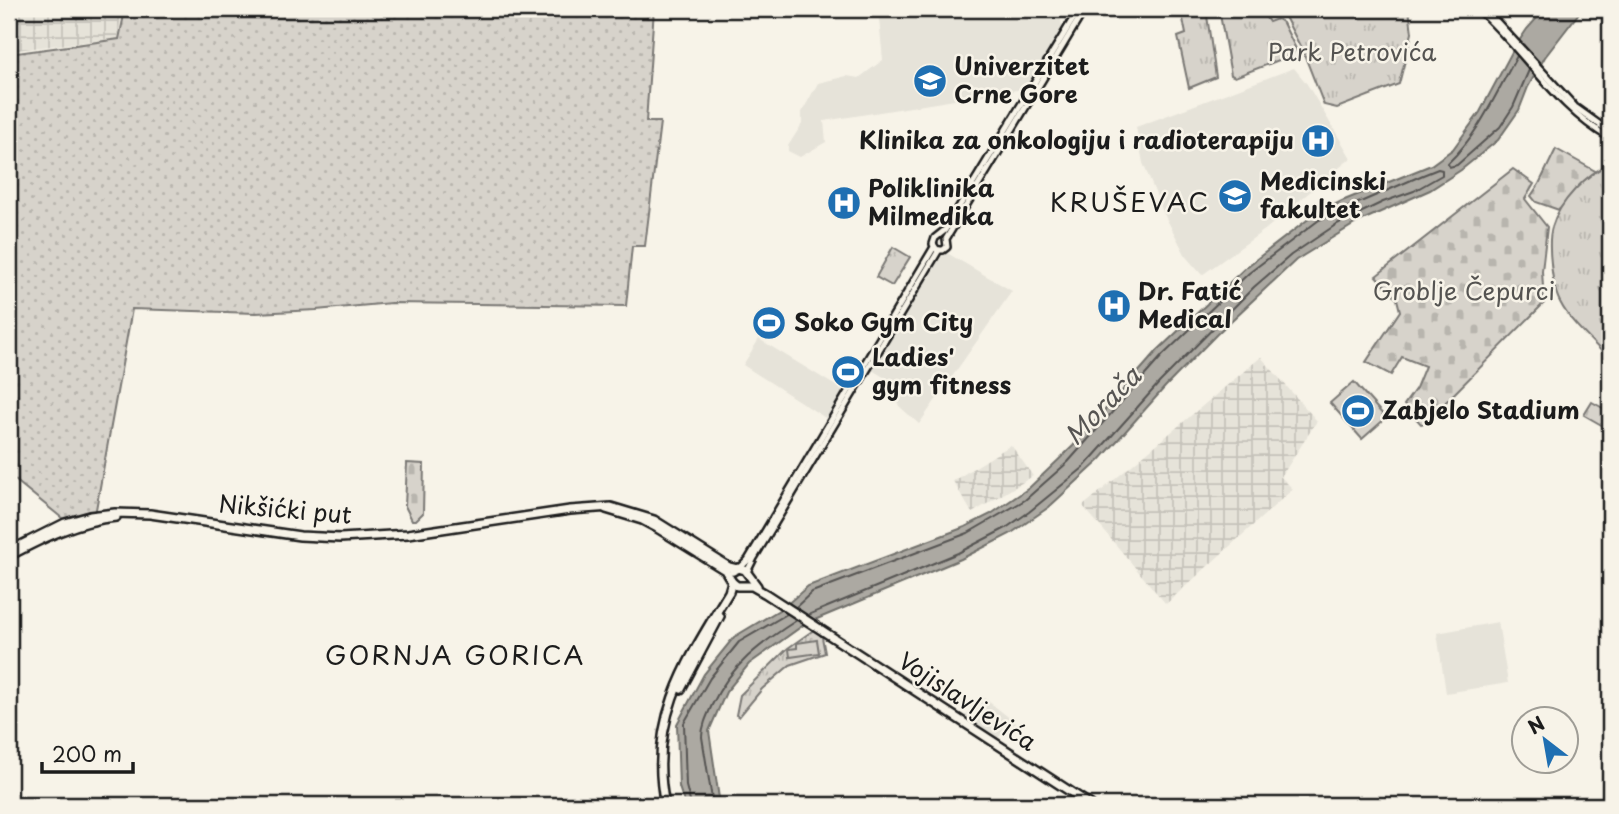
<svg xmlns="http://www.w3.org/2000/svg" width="1619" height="814" font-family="'Playpen Sans',sans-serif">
	<defs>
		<pattern id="industrial-grid" width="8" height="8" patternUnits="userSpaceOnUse" patternTransform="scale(1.75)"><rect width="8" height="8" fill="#e6e3d9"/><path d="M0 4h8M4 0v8" fill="none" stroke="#c5c2ba"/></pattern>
		<pattern id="grass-dots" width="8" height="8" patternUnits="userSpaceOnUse" patternTransform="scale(1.75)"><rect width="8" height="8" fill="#d7d3cb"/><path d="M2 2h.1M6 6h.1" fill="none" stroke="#b8b5ae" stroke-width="1.8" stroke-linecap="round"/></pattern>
		<pattern id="cemetery-stones" width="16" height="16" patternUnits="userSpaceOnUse" patternTransform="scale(1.75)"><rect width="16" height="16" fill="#d7d3cb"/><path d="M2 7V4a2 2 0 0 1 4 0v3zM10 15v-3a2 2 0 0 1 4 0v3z" fill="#b8b5ae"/></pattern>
		<pattern id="park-tufts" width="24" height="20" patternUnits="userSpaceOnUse" patternTransform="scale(1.75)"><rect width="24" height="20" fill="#d7d3cb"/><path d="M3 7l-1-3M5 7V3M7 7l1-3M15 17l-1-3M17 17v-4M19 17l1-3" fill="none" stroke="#b8b5ae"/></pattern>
	</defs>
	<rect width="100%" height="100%" fill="#f7f3e8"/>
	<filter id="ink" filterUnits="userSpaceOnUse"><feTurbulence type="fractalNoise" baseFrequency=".0143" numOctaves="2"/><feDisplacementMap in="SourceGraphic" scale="14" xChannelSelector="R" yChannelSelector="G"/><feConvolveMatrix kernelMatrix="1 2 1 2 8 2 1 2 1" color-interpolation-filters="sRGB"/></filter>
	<g filter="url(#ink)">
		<!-- built -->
		<g fill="#e6e3d9">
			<polygon points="878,9 1059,9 1063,31 1029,88 824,121 826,142 800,157 788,151 788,146 802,124 802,112 818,83 847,76 859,78 883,60"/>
			<polygon points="1294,68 1307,84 1351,158 1294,205 1291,202 1287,206 1290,209 1266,229 1202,275 1187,258 1163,212 1143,163 1136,127"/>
			<polygon points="947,253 1012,291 919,424 899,406 887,379 872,370 939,255"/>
			<polygon points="759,339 844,391 827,419 743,365"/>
			<polygon points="1498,622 1508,683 1446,693 1437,633"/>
			<polygon points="984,698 1016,723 995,740 963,717"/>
		</g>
		<!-- industrial -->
		<g fill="url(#industrial-grid)">
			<polygon points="10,9 122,9 118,38 9,51"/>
			<polygon points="1261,357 1317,421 1281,477 1293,489 1166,604 1083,506"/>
			<polygon points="1011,445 1033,476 972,513 953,481"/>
		</g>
		<!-- grass -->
		<polygon fill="url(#grass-dots)" stroke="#7a7874" stroke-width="2" points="150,9 654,9 646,122 660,122 645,246 632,246 626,306 391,303 316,310 256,313 132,309 95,515 68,523 9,475 9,54 119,39 125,10"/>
		<!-- cemetery -->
		<g fill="url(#cemetery-stones)" stroke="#7a7874" stroke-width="2">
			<polygon points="1556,149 1597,172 1588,178 1559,210 1536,202 1531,196 1539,184"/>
			<polygon points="1513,169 1534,184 1525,199 1547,227 1542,271 1544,303 1425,423 1421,424 1404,405 1416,388 1425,366 1402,357 1391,375 1366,362 1400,311 1397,299 1376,276"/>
			<polygon points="407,463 424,464 423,513 416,520 412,520 405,506"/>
		</g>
		<!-- park -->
		<g fill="url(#park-tufts)" stroke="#7a7874" stroke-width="2">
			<polygon points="1181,9 1206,9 1216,77 1189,88 1178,37 1186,34"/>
			<polygon points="1219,9 1260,9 1269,22 1277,19 1283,23 1296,49 1292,55 1235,77 1231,75"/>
			<polygon points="1281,9 1409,9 1412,33 1399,84 1337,108 1324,105 1304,54"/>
			<path d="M1610,164V360C1594,342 1571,324 1560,302C1552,287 1547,243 1552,227C1559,202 1587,173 1610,164Z"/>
			<polygon points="893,247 910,257 892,286 876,277"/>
			<polygon points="1592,402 1610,412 1610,419 1605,427 1584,415"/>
			<polygon points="815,629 822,637 825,653 790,665 762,689 739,717 736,715 740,695 788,648"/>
		</g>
		<!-- pitch -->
		<g fill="#d7d3cb" stroke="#7a7874" stroke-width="2">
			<polygon points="1354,382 1386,418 1362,439 1330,403"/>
			<polygon points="817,640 819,653 790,657 789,649 797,648 797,643"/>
		</g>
		<!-- water -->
		<polygon fill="#aca9a2" stroke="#72716c" stroke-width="2" points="1545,9 1582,9 1545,57 1528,87 1519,110 1498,140 1461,170 1430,190 1358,222 1296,260 1217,334 1165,387 1100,460 1049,507 1010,534 961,559 805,624 749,664 726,692 709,731 720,805 685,805 679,787 677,724 704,674 734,637 784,607 808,586 965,527 991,514 1029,488 1073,446 1158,350 1245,268 1315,214 1342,201 1431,165 1453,149 1480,112 1513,50 1527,29"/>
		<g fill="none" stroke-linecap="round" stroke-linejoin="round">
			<!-- shore -->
			<g stroke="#565452" stroke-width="2">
				<path d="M1517,56C1496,93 1480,133 1448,163L1449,167L1457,165L1500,127L1513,107L1529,70"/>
				<polyline points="796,607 812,592 968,533 1025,500 1068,462 1163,355 1249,273 1319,220 1423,175 1438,169 1442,170 1442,175 1414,191 1383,202 1337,224 1291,255 1254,287 1160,382 1083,468 1029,512 1006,528 958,553 808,615"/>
				<polyline points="691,805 686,786 684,723 710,678 739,642 787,614"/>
				<path d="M713,805L702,737C702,726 707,716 712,705C730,666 761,643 797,620"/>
			</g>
			<!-- secondary casing -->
			<g stroke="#1c1c1c" stroke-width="10">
				<g id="secondary">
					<polyline points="1079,9 945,230 935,238 933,244 937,250 943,250 947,247 946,239 1085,9"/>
					<path d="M1478,9C1524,49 1556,108 1610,138"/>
					<polyline points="1485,9 1575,107 1610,132"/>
					<polyline points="740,568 748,560 934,247"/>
					<polyline points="747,572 754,558 939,250"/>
				</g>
			</g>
			<!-- primary casing -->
			<g stroke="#1c1c1c" stroke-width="12">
				<g id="primary">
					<path d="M606,509L642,520L657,528L725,570L732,582L729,592C687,661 647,721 665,805"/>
					<polyline points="9,551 65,523 90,516 115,513 150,514 300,536 340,538 408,534 570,510 611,507 654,520 729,567 737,569"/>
					<path d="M9,556C43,538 77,521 116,517"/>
					<polyline points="733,571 738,568 745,570 757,586"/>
					<polyline points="732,582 737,586 752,586 766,594 1091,805"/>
					<polyline points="681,689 720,616"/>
				</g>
			</g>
			<!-- secondary -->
			<use href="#secondary" stroke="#f7f3e8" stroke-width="5"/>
			<!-- primary -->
			<use href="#primary" stroke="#f7f3e8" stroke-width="7"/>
		</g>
	</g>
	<!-- icons -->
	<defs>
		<g id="university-disc" transform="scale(1.75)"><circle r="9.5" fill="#1f6fb2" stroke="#f7f3e8"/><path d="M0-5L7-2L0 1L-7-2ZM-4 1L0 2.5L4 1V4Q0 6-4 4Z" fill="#fff"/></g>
		<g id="hospital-disc" transform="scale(1.75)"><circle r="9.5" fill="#1f6fb2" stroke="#f7f3e8"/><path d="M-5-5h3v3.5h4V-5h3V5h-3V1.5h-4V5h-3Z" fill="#fff"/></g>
		<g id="stadium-disc" transform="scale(1.75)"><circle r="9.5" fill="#1f6fb2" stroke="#f7f3e8"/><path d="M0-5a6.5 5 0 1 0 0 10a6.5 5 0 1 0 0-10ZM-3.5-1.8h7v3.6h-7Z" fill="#fff"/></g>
	</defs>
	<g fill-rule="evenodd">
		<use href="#university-disc" x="930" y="81"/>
		<use href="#hospital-disc" x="1318" y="141"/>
		<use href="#university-disc" x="1235" y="196"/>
		<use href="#hospital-disc" x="844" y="203"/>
		<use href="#hospital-disc" x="1114" y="306"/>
		<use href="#stadium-disc" x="769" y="323"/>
		<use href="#stadium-disc" x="848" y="372"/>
		<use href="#stadium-disc" x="1358" y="411"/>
	</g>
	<g text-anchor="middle" stroke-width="5" stroke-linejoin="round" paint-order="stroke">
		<!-- park labels -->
		<g font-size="24" fill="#545351" stroke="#f7f3e8">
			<text x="1352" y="61">Park Petrovića</text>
			<text x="1464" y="300">Groblje Čepurci</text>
		</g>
		<!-- poi labels -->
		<g font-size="24" font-weight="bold" fill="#1c1c1c" stroke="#f7f3e8" text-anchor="start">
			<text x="954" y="75">Univerzitet<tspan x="954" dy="28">Crne Gore</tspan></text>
			<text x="1294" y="149" text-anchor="end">Klinika za onkologiju i radioterapiju</text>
			<text x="1260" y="190">Medicinski<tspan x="1260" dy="28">fakultet</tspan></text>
			<text x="868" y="197">Poliklinika<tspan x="868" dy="28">Milmedika</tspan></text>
			<text x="1138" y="300">Dr. Fatić<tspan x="1138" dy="28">Medical</tspan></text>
			<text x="794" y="331">Soko Gym City</text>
			<text x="872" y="366">Ladies'<tspan x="872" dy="28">gym fitness</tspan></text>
			<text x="1382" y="419">Zabjelo Stadium</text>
		</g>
		<!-- street labels -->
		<g font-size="24" fill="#1c1c1c" stroke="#f7f3e8">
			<text transform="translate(285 510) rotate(5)" y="8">Nikšićki put</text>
			<text transform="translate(967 702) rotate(33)" y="8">Vojislavljevića</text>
		</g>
		<!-- neighbourhood labels -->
		<g font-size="26" letter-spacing="2" fill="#1c1c1c" stroke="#f7f3e8">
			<text x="1130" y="212">KRUŠEVAC</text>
			<text x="455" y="665">GORNJA GORICA</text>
		</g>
		<!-- water labels -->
		<g font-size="26" font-style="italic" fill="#565452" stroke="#f7f3e8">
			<text transform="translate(1103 406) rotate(-46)" y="9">Morača</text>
		</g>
	</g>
	<!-- margin -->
	<rect width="1619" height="814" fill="none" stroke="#f7f3e8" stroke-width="35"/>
	<rect x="18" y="18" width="1584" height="779" fill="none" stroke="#1c1c1c" stroke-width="2.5" filter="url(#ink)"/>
	<!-- north arrow -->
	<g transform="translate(1545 740) rotate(329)"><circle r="33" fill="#f7f3e8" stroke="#9f9d96" stroke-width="2"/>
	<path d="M0-5L12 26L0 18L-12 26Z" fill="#1f6fb2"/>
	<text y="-10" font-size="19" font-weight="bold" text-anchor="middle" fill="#1c1c1c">N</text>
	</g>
	<!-- scale -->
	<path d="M42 762v10h91v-10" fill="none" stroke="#1c1c1c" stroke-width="3.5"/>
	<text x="52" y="762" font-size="21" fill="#1c1c1c" stroke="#f7f3e8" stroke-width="5" paint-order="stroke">200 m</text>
</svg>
